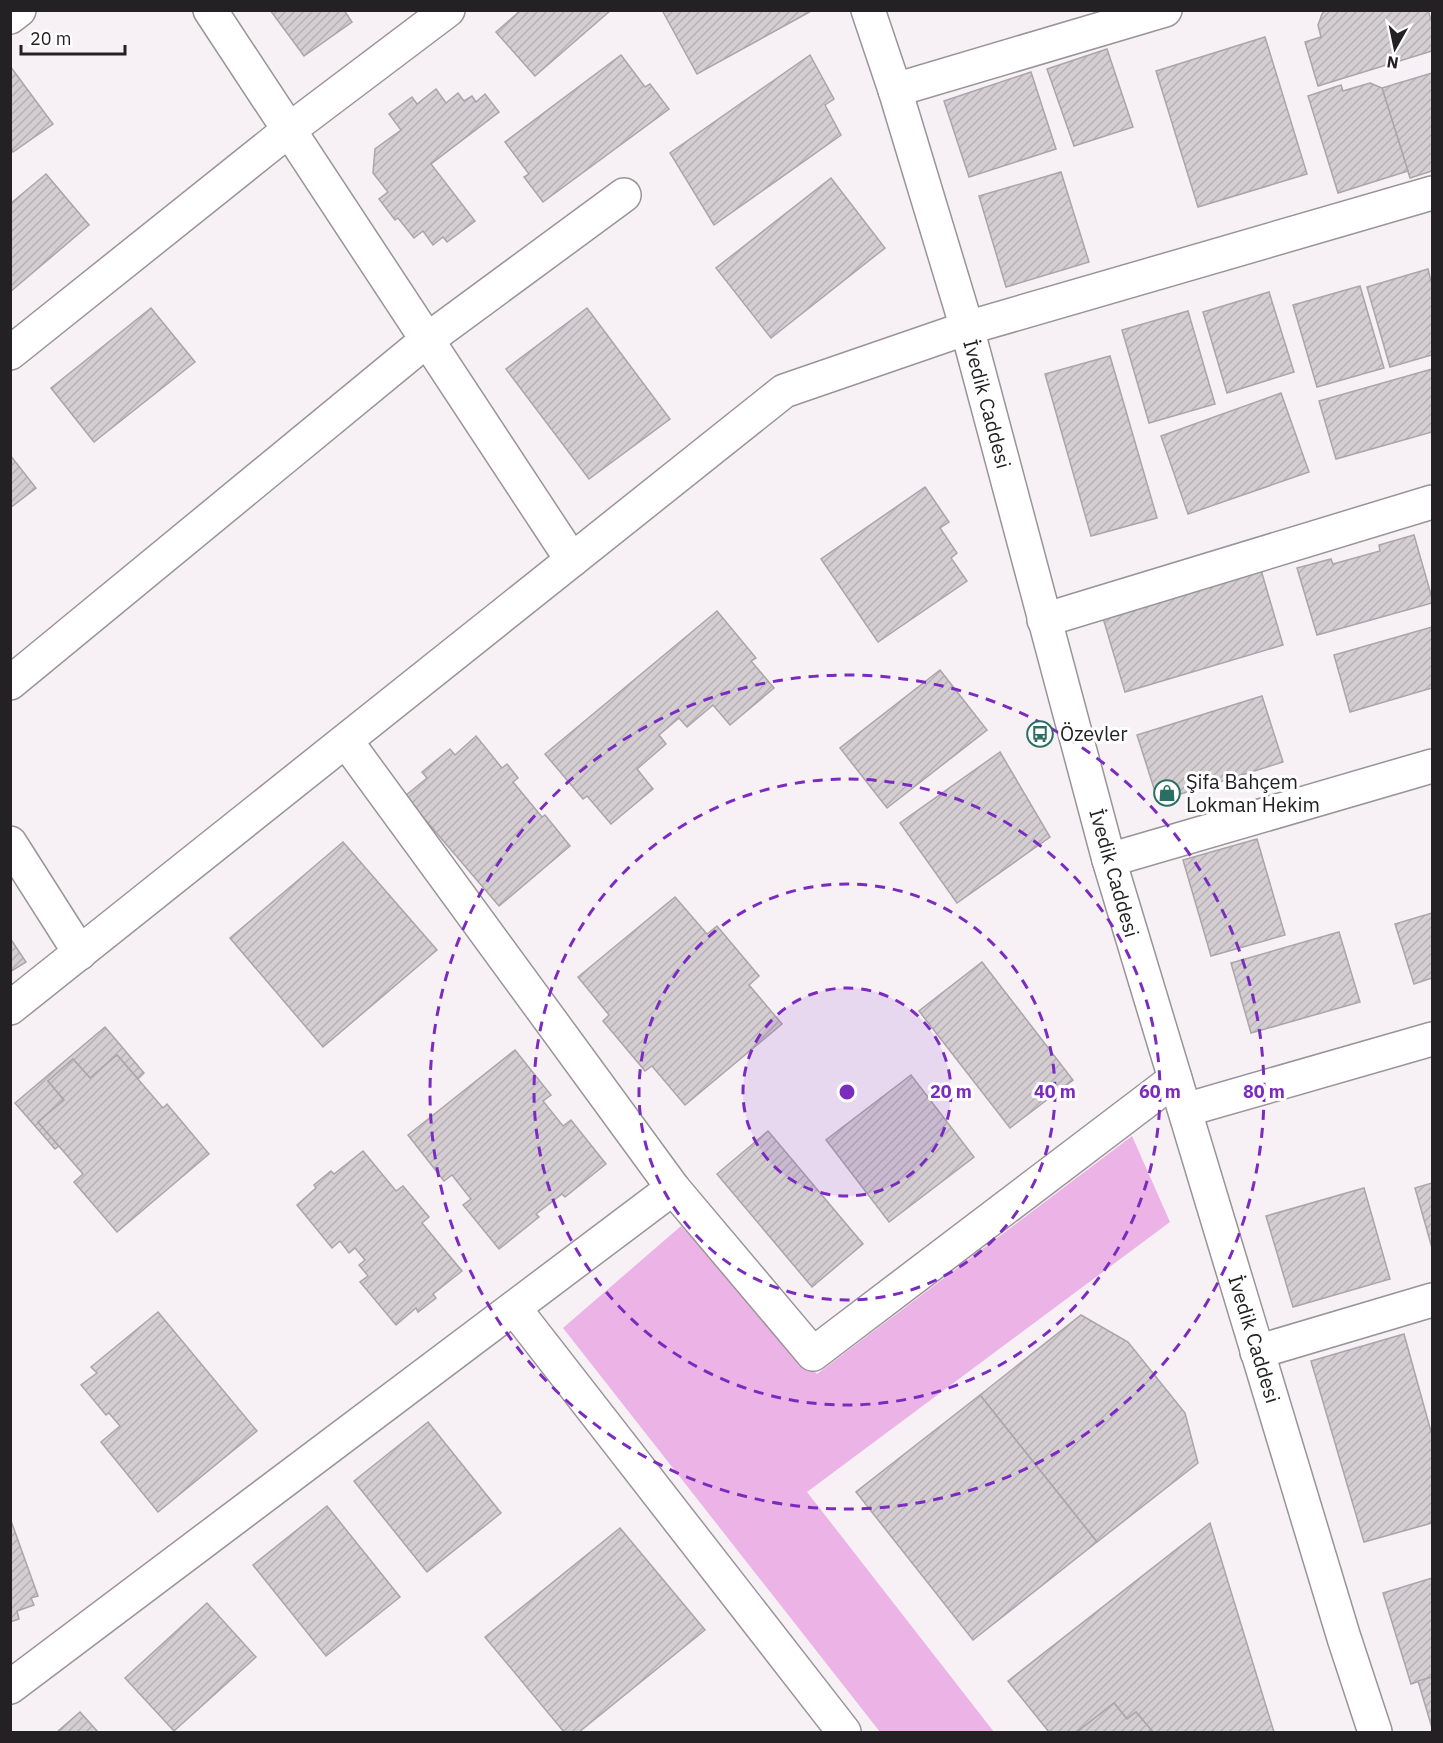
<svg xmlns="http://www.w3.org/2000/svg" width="1443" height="1743" font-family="'IBM Plex Sans',sans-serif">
	<defs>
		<pattern id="building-hatch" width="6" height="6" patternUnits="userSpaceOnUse" patternTransform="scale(1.5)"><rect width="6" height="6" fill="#d4ced3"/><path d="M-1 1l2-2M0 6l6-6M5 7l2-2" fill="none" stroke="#b6b1b5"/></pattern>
	</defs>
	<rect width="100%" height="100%" fill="#f7f1f6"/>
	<!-- green -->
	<polygon fill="#ecb3e6" points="1132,1136 1170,1222 807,1492 994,1732 880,1732 563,1328 681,1226 817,1374"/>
	<!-- building -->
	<g fill="url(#building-hatch)" stroke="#aba5aa" stroke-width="1.5">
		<polygon points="270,10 344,10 352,22 304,56"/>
		<polygon points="521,10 611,10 535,76 496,32"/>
		<polygon points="662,10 813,10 697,74"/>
		<polygon points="1325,10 1428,10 1432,23 1432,51 1318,86 1305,42 1321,37 1318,25 1322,14"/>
		<polygon points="1265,37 1307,174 1198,207 1156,71"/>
		<polygon points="1107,49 1133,127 1074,146 1047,69"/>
		<polygon points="621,55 645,87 650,84 669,109 543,202 524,177 529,174 505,142"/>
		<polygon points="810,55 834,99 825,105 841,135 714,225 670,153"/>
		<polygon points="10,66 53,124 13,152 10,148"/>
		<polygon points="1031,72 1056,149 969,177 944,101"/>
		<polygon points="1432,73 1432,171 1410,178 1382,88"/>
		<polygon points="1370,83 1382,88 1408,171 1338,193 1308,96 1341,85 1343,91"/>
		<polygon points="436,89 446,103 458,93 464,101 472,96 476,102 485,94 499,112 431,164 475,221 447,242 443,237 433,245 423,231 414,238 398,218 395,220 379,199 388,192 373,173 375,149 401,130 389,114 412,97 417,104"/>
		<polygon points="1061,172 1089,262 1006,287 979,196"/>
		<polygon points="46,174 89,225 10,292 10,204"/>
		<polygon points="831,178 885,248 771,338 716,268"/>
		<polygon points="1428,269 1432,285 1432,355 1390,367 1367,287"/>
		<polygon points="1360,286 1384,368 1317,387 1293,305"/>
		<polygon points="1269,292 1294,372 1227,393 1203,312"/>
		<polygon points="151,308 195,362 94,442 51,388"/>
		<polygon points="587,308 670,419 589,479 506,369"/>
		<polygon points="1188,311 1215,404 1149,423 1122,330"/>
		<polygon points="1110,356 1157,518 1091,536 1045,374"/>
		<polygon points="1432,369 1432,432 1336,459 1319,401"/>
		<polygon points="1281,393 1309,472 1188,514 1161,436"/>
		<polygon points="10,455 36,488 10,508"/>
		<polygon points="925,487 949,522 940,528 957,553 951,558 967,581 878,642 821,559"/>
		<polygon points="1414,535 1432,598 1432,603 1317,635 1297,568 1331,559 1333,564 1380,551 1379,545"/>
		<polygon points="1261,570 1283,645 1125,692 1103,618"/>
		<polygon points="717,611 756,658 751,661 774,688 730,725 713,705 687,727 679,718 659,735 666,744 637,769 653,789 611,824 587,796 583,799 545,754"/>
		<polygon points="1432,627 1432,688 1350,712 1334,655"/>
		<polygon points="940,670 987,730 887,808 840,748"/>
		<polygon points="1262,696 1283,762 1158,801 1137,735"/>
		<polygon points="476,736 502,768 507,764 518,778 513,782 542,817 545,815 570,846 499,906 405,796 427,778 422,772 450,749 455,755"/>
		<polygon points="1000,752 1050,837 957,903 900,823"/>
		<polygon points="1257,839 1285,935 1211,956 1183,860"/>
		<polygon points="343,842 437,950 323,1047 230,938"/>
		<polygon points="675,897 707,934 717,926 759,976 749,985 782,1024 685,1105 652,1066 645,1071 603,1021 609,1015 578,977"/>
		<polygon points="1432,913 1432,978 1414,984 1395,924"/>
		<polygon points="1339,932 1360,1002 1251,1033 1231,963"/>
		<polygon points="10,938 26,962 10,972"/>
		<polygon points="982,962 1073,1080 1010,1128 919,1011"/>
		<polygon points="105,1027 144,1073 138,1079 117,1055 90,1078 73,1059 48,1081 64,1100 38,1122 59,1146 55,1149 15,1103"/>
		<polygon points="515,1050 551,1095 543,1101 563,1126 571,1120 606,1164 565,1197 562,1194 536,1214 539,1217 499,1249 463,1205 471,1199 452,1175 444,1181 408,1135"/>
		<polygon points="117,1055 163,1108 167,1104 209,1154 117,1232 74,1182 83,1174 38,1122 64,1100 48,1081 73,1059 90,1078"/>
		<polygon points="911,1075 974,1157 889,1222 826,1140"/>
		<polygon points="768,1131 863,1244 812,1287 717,1174"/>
		<polygon points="363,1151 396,1191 403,1186 429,1217 422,1223 462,1271 433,1294 436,1298 418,1312 416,1308 396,1325 360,1282 368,1276 359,1265 365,1260 355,1248 349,1253 340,1241 332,1248 297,1205 316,1188 314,1185 331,1171 334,1174"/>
		<polygon points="1432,1183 1432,1248 1415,1188"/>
		<polygon points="1364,1188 1390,1279 1293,1307 1266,1216"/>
		<polygon points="158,1312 257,1431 158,1512 101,1442 120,1426 109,1413 106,1415 81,1385 97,1373 91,1367"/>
		<polygon points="1081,1315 1128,1342 1185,1413 1198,1463 1097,1542 980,1395"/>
		<polygon points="1404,1334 1432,1435 1432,1523 1364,1542 1311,1361"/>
		<polygon points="980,1395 1097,1542 973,1640 856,1492"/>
		<polygon points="428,1422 501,1513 427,1572 354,1481"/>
		<polygon points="327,1506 400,1597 326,1656 253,1565"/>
		<polygon points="10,1518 38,1596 31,1598 34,1605 17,1611 19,1619 10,1622"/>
		<polygon points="1210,1523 1274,1732 1153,1732 1136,1712 1127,1719 1114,1703 1077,1732 1049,1732 1008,1681"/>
		<polygon points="620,1528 705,1630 579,1732 564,1732 485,1637"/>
		<polygon points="1432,1578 1432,1677 1411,1684 1383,1593"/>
		<polygon points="207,1603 256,1657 174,1731 125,1678"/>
		<polygon points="1432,1677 1432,1728 1418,1681"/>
		<polygon points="1114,1703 1127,1719 1136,1712 1153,1732 1077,1732"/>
		<polygon points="80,1712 98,1732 57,1732"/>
	</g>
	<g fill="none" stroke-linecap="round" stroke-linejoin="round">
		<!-- minor casing -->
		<g stroke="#9a9499" stroke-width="36">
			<g id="minor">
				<polyline points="210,10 572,560"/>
				<polyline points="10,17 19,10"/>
				<polyline points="895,90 1165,10"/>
				<polyline points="10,353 289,130 448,10"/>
				<polyline points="1044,620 1432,502"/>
				<polyline points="10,683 427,340 624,195"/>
				<polyline points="346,741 673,1188 813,1354 1175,1079"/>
				<polyline points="10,843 80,953"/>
				<polyline points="1185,1110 1432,1039"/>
				<polyline points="514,1308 844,1732"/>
				<polyline points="1257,1352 1432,1300"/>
			</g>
		</g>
		<!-- tertiary casing -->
		<g stroke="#9a9499" stroke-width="36">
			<g id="tertiary">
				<polyline points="1109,860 1432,766"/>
				<polyline points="10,1008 784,391 967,328 1432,193"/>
				<polyline points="10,1687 673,1188"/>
			</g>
		</g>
		<!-- secondary casing -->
		<g stroke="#9a9499" stroke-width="36">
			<polyline id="secondary" points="868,10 895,90 967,328 1109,860 1344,1638 1375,1732"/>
		</g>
		<!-- minor -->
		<use href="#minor" stroke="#fff" stroke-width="33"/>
		<!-- tertiary -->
		<use href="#tertiary" stroke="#fff" stroke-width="33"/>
		<!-- secondary -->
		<use href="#secondary" stroke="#fff" stroke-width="33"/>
	</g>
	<!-- distance rings -->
	<circle cx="847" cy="1092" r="104" fill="#7b2cbf" fill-opacity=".12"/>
	<g fill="none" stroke="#7b2cbf" stroke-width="3" stroke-dasharray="10 8">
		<circle cx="847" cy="1092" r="104"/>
		<circle cx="847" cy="1092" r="208"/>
		<circle cx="847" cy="1092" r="313"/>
		<circle cx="847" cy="1092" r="417"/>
	</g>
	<!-- icons -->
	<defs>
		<g id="bus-ring" transform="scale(1.35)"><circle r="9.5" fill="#fff" stroke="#2a6f63" stroke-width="1.5"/><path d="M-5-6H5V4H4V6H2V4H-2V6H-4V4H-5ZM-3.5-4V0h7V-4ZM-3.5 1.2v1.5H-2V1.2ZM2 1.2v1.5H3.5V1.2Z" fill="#2a6f63"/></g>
		<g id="shop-ring" transform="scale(1.35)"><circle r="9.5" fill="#fff" stroke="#2a6f63" stroke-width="1.5"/><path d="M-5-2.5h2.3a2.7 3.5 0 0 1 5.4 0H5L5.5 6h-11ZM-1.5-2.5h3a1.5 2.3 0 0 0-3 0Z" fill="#2a6f63"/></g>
	</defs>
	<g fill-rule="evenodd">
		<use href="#bus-ring" x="1040" y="734"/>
		<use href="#shop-ring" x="1167" y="793"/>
	</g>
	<g text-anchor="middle" stroke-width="6" stroke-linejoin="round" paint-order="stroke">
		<!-- street labels -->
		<g font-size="20" fill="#232123" stroke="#fff">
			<text transform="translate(987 404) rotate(75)" y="7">İvedik Caddesi</text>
			<text transform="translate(1114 873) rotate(74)" y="7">İvedik Caddesi</text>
			<text transform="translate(1254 1339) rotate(73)" y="7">İvedik Caddesi</text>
		</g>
		<!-- poi labels -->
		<g font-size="20" fill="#232123" stroke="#fff" text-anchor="start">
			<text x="1060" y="741">Özevler</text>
			<text x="1186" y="789">Şifa Bahçem<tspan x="1186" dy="23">Lokman Hekim</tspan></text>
		</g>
	</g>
	<circle cx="847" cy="1092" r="9" fill="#7b2cbf" stroke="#fff" stroke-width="3"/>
	<g font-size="18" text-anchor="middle" font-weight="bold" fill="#7b2cbf" stroke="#fff" stroke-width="6" stroke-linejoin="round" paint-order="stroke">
		<text x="951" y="1098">20 m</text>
		<text x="1055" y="1098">40 m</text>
		<text x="1160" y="1098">60 m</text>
		<text x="1264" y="1098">80 m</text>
	</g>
	<!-- border -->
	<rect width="1443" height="1743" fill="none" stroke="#232123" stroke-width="24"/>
	<!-- north arrow -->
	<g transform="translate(1395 48) rotate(189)" stroke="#ffffff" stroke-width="4.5" paint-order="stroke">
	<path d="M0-4.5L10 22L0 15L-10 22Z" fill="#232123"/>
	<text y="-9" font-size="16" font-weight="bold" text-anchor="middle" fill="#232123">N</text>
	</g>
	<!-- scale -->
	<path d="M21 45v9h104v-9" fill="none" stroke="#232123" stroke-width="3"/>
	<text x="30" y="45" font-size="18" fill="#232123" stroke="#ffffff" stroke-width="4.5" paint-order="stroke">20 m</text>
</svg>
